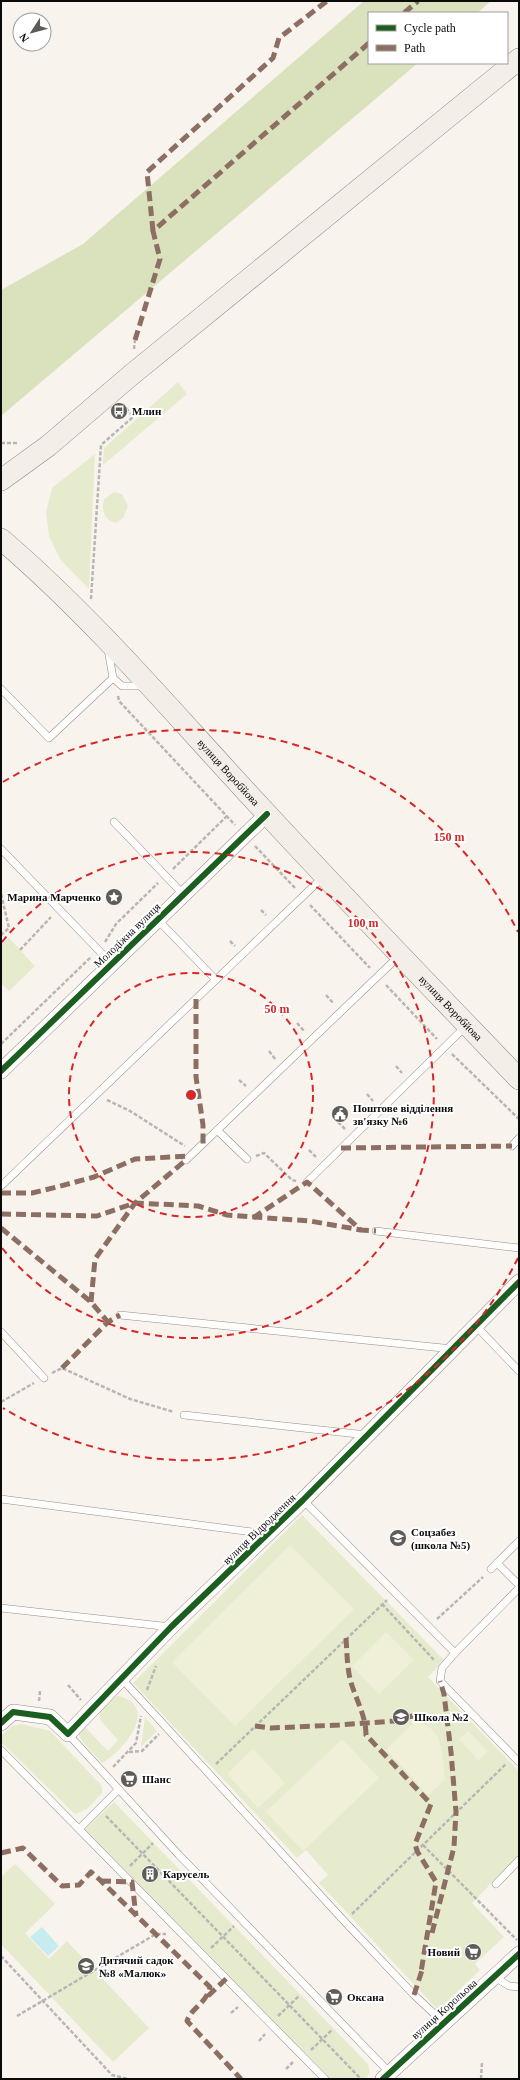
<svg xmlns="http://www.w3.org/2000/svg" width="520" height="2080" font-family="Georgia,serif">
	<rect width="100%" height="100%" fill="#f9f3ed"/>
	<!-- green -->
	<g fill="#e7ebce">
		<polygon points="178,382 187,394 103,465 104,448"/>
		<polygon points="95,454 89,589 60,559 49,536 46,512 52,488"/>
		<path d="M114,492L122,494L128,506L123,518L116,523C104,520 101,510 104,499Z"/>
		<polygon points="9,938 35,966 9,991 1,983 1,945"/>
		<polygon points="302,1515 444,1660 428,1677 519,1771 519,1855 472,1903 504,1937 475,1964 480,1970 438,2010 319,1883 328,1875 306,1850 297,1858 133,1683"/>
		<path d="M118,1696C161,1706 124,1751 102,1763L83,1742L77,1732L84,1726L108,1751L118,1740L100,1720L99,1711L110,1697Z"/>
		<polygon points="145,1717 157,1731 141,1747"/>
		<polygon points="22,1724 50,1731 102,1786 102,1793 87,1809 75,1814 1,1742 1,1736 12,1726"/>
		<polygon points="114,1802 368,2064 370,2073 366,2079 331,2079 85,1829"/>
		<polygon points="15,1864 55,1904 25,1933 49,1959 67,1941 149,2028 113,2062 1,1944 1,1877"/>
	</g>
	<!-- forest -->
	<polygon fill="#dae2bd" points="364,1 491,1 477,13 369,13 369,63 418,63 1,416 1,290 83,244"/>
	<!-- pitch -->
	<g fill="#f0f0d8">
		<polygon points="290,1545 354,1609 235,1726 172,1662"/>
		<polygon points="386,1632 414,1660 379,1694 352,1666"/>
		<path d="M416,1721C445,1729 442,1755 445,1780L428,1795L386,1749Z"/>
		<polygon points="468,1731 488,1752 478,1760 459,1739"/>
		<polygon points="342,1739 379,1778 303,1851 266,1812"/>
		<polygon points="253,1749 285,1783 258,1808 227,1774"/>
	</g>
	<!-- water -->
	<polygon fill="#c6ecf0" points="42,1927 59,1946 48,1956 30,1937"/>
	<g fill="none" stroke-linecap="round" stroke-linejoin="round">
		<!-- service casing -->
		<g stroke="#928f8c" stroke-width="8">
			<g id="service">
				<polyline points="108,649 113,678 122,686 144,686"/>
				<polyline points="1,689 49,738 113,678"/>
				<polyline points="114,822 183,894"/>
				<polyline points="1,849 112,964"/>
				<polyline points="157,919 216,980"/>
				<polyline points="217,1130 247,1159"/>
				<polyline points="512,1146 519,1138"/>
				<polyline points="186,1160 399,956"/>
				<polyline points="307,1182 466,1026"/>
				<polyline points="1,1186 323,877"/>
				<polyline points="376,1231 519,1248"/>
				<polyline points="120,1315 453,1349"/>
				<polyline points="476,1326 519,1371"/>
				<polyline points="1,1332 44,1378"/>
				<polyline points="184,1415 367,1435"/>
				<polyline points="1,1499 268,1534"/>
				<polyline points="303,1500 455,1653 442,1668 440,1681 519,1762"/>
				<polyline points="497,1563 519,1541"/>
				<polyline points="491,1569 497,1563 519,1585"/>
				<polyline points="1,1608 171,1627"/>
				<polyline points="455,1653 519,1588"/>
				<polyline points="121,1678 345,1922 414,1995 444,2023"/>
				<polyline points="68,1734 179,1855 390,2073"/>
				<polyline points="1,1750 325,2079"/>
				<polyline points="80,1828 118,1790"/>
				<polyline points="496,1884 519,1860"/>
				<polyline points="495,1977 509,1986 519,1987"/>
			</g>
		</g>
		<!-- minor casing -->
		<g stroke="#928f8c" stroke-width="16">
			<g id="minor">
				<polyline points="1,1071 267,814"/>
				<polyline points="1,1723 13,1712 50,1717 68,1734 171,1627 303,1500 519,1282"/>
				<polyline points="383,2079 519,1954"/>
			</g>
		</g>
		<!-- secondary casing -->
		<g stroke="#888683" stroke-width="22">
			<g id="secondary">
				<polyline points="1,480 48,446 130,376 519,59"/>
				<path id="s1" d="M1,539C98,622 180,721 267,814C350,904 435,991 519,1079"/>
			</g>
		</g>
		<!-- path -->
		<g stroke="#b7b6b5" stroke-width="2.5" stroke-dasharray="4 2" stroke-linecap="butt">
			<polyline points="134,349 135,340"/>
			<polyline points="1,443 19,443"/>
			<polyline points="91,599 101,445 133,417 123,404"/>
			<polyline points="118,696 119,701 235,825"/>
			<polyline points="255,846 296,889"/>
			<polyline points="173,869 227,816"/>
			<polyline points="1,894 9,928 1,935"/>
			<polyline points="310,905 370,968"/>
			<polyline points="261,910 266,915"/>
			<polyline points="230,941 235,946"/>
			<polyline points="105,942 116,924 158,883"/>
			<polyline points="20,950 51,917"/>
			<polyline points="386,985 437,1039"/>
			<polyline points="326,995 334,1004"/>
			<polyline points="297,1023 305,1032"/>
			<polyline points="1,1044 91,957"/>
			<polyline points="269,1051 276,1060"/>
			<polyline points="452,1054 519,1119"/>
			<polyline points="396,1066 402,1073"/>
			<polyline points="239,1080 246,1086"/>
			<polyline points="367,1094 373,1101"/>
			<polyline points="107,1100 130,1111 185,1146"/>
			<polyline points="338,1122 345,1129"/>
			<polyline points="309,1150 316,1157"/>
			<polyline points="256,1156 264,1153 292,1180 296,1181"/>
			<polyline points="52,1373 62,1368 130,1399 174,1412"/>
			<polyline points="1,1402 34,1383"/>
			<polyline points="382,1604 435,1661"/>
			<polyline points="437,1619 483,1577"/>
			<polyline points="68,1685 81,1700"/>
			<polyline points="147,1690 156,1666"/>
			<polyline points="39,1701 40,1691"/>
			<polyline points="129,1752 142,1751 159,1734"/>
			<polyline points="216,1764 387,1600"/>
			<polyline points="113,1767 136,1743 141,1716"/>
			<polyline points="106,1816 361,2079"/>
			<polyline points="423,1845 517,1940"/>
			<polyline points="130,1866 153,1843"/>
			<polyline points="352,1914 506,1764"/>
			<polyline points="211,1948 234,1926"/>
			<polyline points="1,1956 112,2075 128,2079"/>
			<polyline points="231,2013 238,2007"/>
			<polyline points="17,2016 156,1934 166,1934"/>
			<polyline points="278,2016 299,1996"/>
			<polyline points="259,2041 265,2034"/>
			<polyline points="311,2050 332,2030"/>
			<polyline points="286,2069 293,2062"/>
			<polyline points="481,2079 482,2062"/>
		</g>
		<!-- service -->
		<use href="#service" stroke="#fefdfc" stroke-width="7"/>
		<!-- minor -->
		<use href="#minor" stroke="#fefdfc" stroke-width="15"/>
		<!-- secondary -->
		<use href="#secondary" stroke="#f3efe8" stroke-width="21"/>
		<!-- quiet -->
		<g stroke="#8d6e63" stroke-width="5" stroke-dasharray="10 5" stroke-linecap="butt">
			<polyline points="404,13 418,1"/>
			<polyline points="153,231 147,172 273,58 279,38 327,1"/>
			<polyline points="135,340 160,259 153,231 369,43"/>
			<polyline points="196,999 196,1077 203,1125 203,1144"/>
			<polyline points="341,1148 512,1146"/>
			<polyline points="1,1193 32,1193 57,1187 94,1177 135,1159 190,1156"/>
			<polyline points="1,1214 97,1216 135,1203 198,1206 227,1215 310,1221 361,1230"/>
			<polyline points="253,1218 307,1182 361,1230 376,1231"/>
			<polyline points="1,1228 91,1302 108,1322"/>
			<polyline points="91,1302 95,1259 135,1203 186,1160"/>
			<polyline points="62,1368 108,1322 120,1315"/>
			<path d="M346,1638C347,1652 347,1665 350,1679C355,1698 366,1715 366,1735L431,1804L415,1844L417,1851L436,1882L421,1972"/>
			<polyline points="255,1726 271,1728 339,1725 394,1721 412,1716 447,1721"/>
			<path d="M1,1853L23,1848L62,1886L79,1885L91,1872L100,1880L210,1987C206,2004 192,2007 187,2021L241,2079"/>
			<polyline points="101,1881 132,1882 136,1916"/>
			<polyline points="432,1933 454,1847 456,1812 451,1752 444,1694 440,1681"/>
			<polyline points="414,1995 423,1967"/>
			<polyline points="208,1996 227,1978"/>
		</g>
		<!-- cycleway casing -->
		<g stroke="#fff" stroke-width="8">
			<g id="cycleway">
				<polyline points="1,1071 267,814"/>
				<polyline points="1,1723 13,1712 50,1717 68,1734 171,1627 303,1500 519,1282"/>
				<polyline points="383,2079 519,1954"/>
			</g>
		</g>
		<!-- cycleway -->
		<use href="#cycleway" stroke="#1b5e20" stroke-width="6"/>
	</g>
	<!-- distance rings -->
	<g fill="none" stroke="#d62828" stroke-width="2" stroke-dasharray="7 5">
		<circle cx="191" cy="1095" r="122"/>
		<path d="M2 942A243 243 0 1 1 2 1248"/>
		<path d="M518 1258A365 365 0 0 1 3 1408M3 782A365 365 0 0 1 518 932"/>
	</g>
	<!-- icons -->
	<defs>
		<g id="bus-disc" transform="scale(0.9)"><circle r="9.5" fill="#5e5c59" stroke="#fff"/><path d="M-5-6H5V4H4V6H2V4H-2V6H-4V4H-5ZM-3.5-4V0h7V-4ZM-3.5 1.2v1.5H-2V1.2ZM2 1.2v1.5H3.5V1.2Z" fill="#fff"/></g>
		<g id="sight-disc" transform="scale(0.9)"><circle r="9.5" fill="#5e5c59" stroke="#fff"/><path d="M0-6L1.8-2.2L6-1.7L2.9 1.2L3.7 5.4L0 3.3L-3.7 5.4L-2.9 1.2L-6-1.7L-1.8-2.2Z" fill="#fff"/></g>
		<g id="civic-disc" transform="scale(0.9)"><circle r="9.5" fill="#5e5c59" stroke="#fff"/><path d="M-.6-6.5H3V-4.5H.6V-3L4-1V1h2V6H-6V1h2V-1L-.6-3ZM-1.2 2.5V6h2.4V2.5Z" fill="#fff"/></g>
		<g id="school-disc" transform="scale(0.9)"><circle r="9.5" fill="#5e5c59" stroke="#fff"/><path d="M0-5L7-2L0 1L-7-2ZM-4 1L0 2.5L4 1V4Q0 6-4 4Z" fill="#fff"/></g>
		<g id="supermarket-disc" transform="scale(0.9)"><circle r="9.5" fill="#5e5c59" stroke="#fff"/><path d="M-6-5.5h2.5l.6 2H6L4.5 2H-2.5L-4.4-4H-6ZM-1.5 3.2a1.3 1.3 0 1 0 .1 0ZM3 3.2a1.3 1.3 0 1 0 .1 0Z" fill="#fff"/></g>
		<g id="building-disc" transform="scale(0.9)"><circle r="9.5" fill="#5e5c59" stroke="#fff"/><path d="M-4-6H4V6H1V3H-1V6H-4ZM-2.5-4.3h1.7v1.8h-1.7ZM.8-4.3h1.7v1.8H.8ZM-2.5-1h1.7V.8h-1.7ZM.8-1h1.7V.8H.8Z" fill="#fff"/></g>
	</defs>
	<g fill-rule="evenodd">
		<use href="#bus-disc" x="119" y="411"/>
		<use href="#sight-disc" x="114" y="897"/>
		<use href="#civic-disc" x="340" y="1114"/>
		<use href="#school-disc" x="398" y="1538"/>
		<use href="#school-disc" x="401" y="1717"/>
		<use href="#supermarket-disc" x="129" y="1779"/>
		<use href="#building-disc" x="150" y="1874"/>
		<use href="#supermarket-disc" x="473" y="1952"/>
		<use href="#school-disc" x="86" y="1966"/>
		<use href="#supermarket-disc" x="334" y="1997"/>
	</g>
	<g text-anchor="middle" stroke-width="4" stroke-linejoin="round" paint-order="stroke">
		<!-- poi labels -->
		<g font-size="11" font-weight="bold" fill="#0a0a0a" stroke="#fff" text-anchor="start">
			<text x="132" y="415">Млин</text>
			<text x="101" y="901" text-anchor="end">Марина Марченко</text>
			<text x="353" y="1112">Поштове відділення<tspan x="353" dy="13">зв'язку №6</tspan></text>
			<text x="411" y="1536">Соцзабез<tspan x="411" dy="13">(школа №5)</tspan></text>
			<text x="414" y="1721">Школа №2</text>
			<text x="142" y="1783">Шанс</text>
			<text x="163" y="1878">Карусель</text>
			<text x="460" y="1956" text-anchor="end">Новий</text>
			<text x="99" y="1964">Дитячий садок<tspan x="99" dy="13">№8 «Малюк»</tspan></text>
			<text x="347" y="2001">Оксана</text>
		</g>
		<!-- street labels -->
		<g font-size="11" fill="#0a0a0a" stroke="#fff">
			<text dy="4" stroke="none"><textPath href="#s1" startOffset="326">вулиця Воробйова</textPath></text>
			<text transform="translate(127 935) rotate(-44)" y="4">Молодіжна вулиця</text>
			<text dy="4" stroke="none"><textPath href="#s1" startOffset="650">вулиця Воробйова</textPath></text>
			<text transform="translate(259 1529) rotate(-44)" y="4">вулиця Відродження</text>
			<text transform="translate(444 2009) rotate(-42)" y="4">вулиця Корольова</text>
		</g>
	</g>
	<circle cx="191" cy="1095" r="6" fill="#d62828" stroke="#fff" stroke-width="2"/>
	<g font-size="12" text-anchor="middle" font-weight="bold" fill="#d62828" stroke="#fff" stroke-width="4" stroke-linejoin="round" paint-order="stroke">
		<text x="449" y="841">150 m</text>
		<text x="363" y="927">100 m</text>
		<text x="277" y="1013">50 m</text>
	</g>
	<!-- border -->
	<rect width="520" height="2080" fill="none" stroke="#0a0a0a" stroke-width="4"/>
	<!-- legend -->
	<rect x="368" y="12" width="140" height="52" fill="#ffffff" stroke="#9d9d9d"/>
	<rect x="376" y="25" width="20" height="6" fill="#1b5e20" stroke="#9d9d9d"/>
	<text x="404" y="32" font-size="12" fill="#0a0a0a">Cycle path</text>
	<rect x="376" y="45" width="20" height="6" fill="#8d6e63" stroke="#9d9d9d"/>
	<text x="404" y="52" font-size="12" fill="#0a0a0a">Path</text>
	<!-- north arrow -->
	<g transform="translate(32 32) rotate(234)"><circle r="19" fill="#ffffff" stroke="#9d9d9d"/>
	<path d="M0-3L7 15L0 10L-7 15Z" fill="#5e5c59"/>
	<text y="-6" font-size="11" font-weight="bold" text-anchor="middle" fill="#0a0a0a">N</text>
	</g>
</svg>
